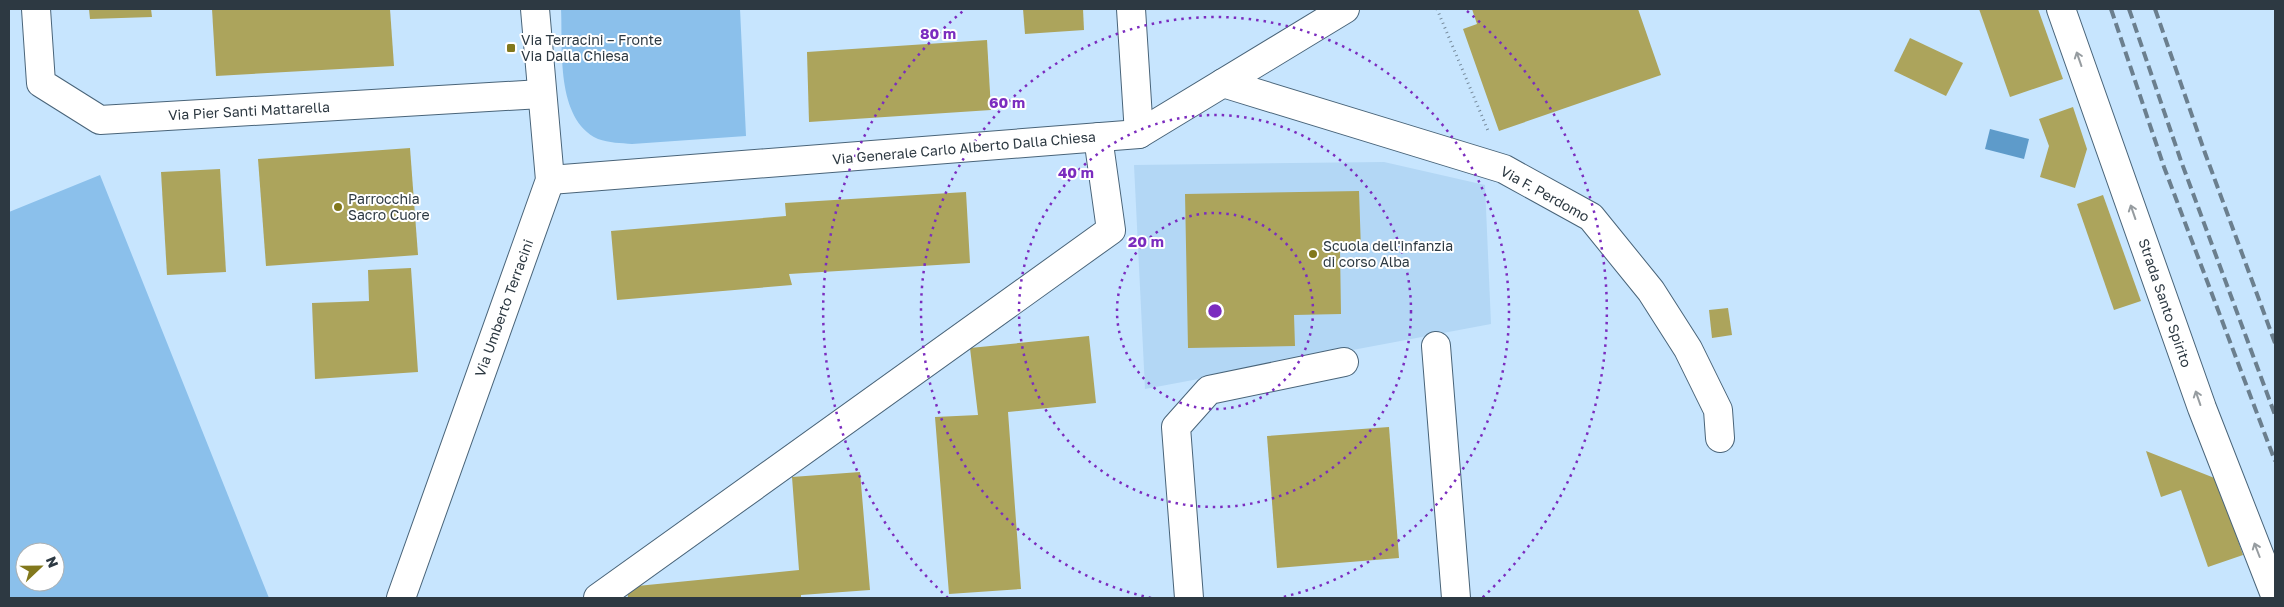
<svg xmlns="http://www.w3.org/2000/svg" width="2284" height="607" font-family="'Golos Text',sans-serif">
	<rect width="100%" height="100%" fill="#c7e5fe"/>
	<!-- built -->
	<polygon fill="#b3d7f5" points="1384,162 1485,185 1491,324 1145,389 1134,165"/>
	<!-- green -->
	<g fill="#8bc0eb" fill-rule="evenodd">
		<path d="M561,9H740L746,136L632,144C621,143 609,143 598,139C555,119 563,48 561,9Z"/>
		<path d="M100,175L269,598H10L9,212ZM25,552H55V582H25Z"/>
	</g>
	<!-- water -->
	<polygon fill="#5e9bca" points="1990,129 2029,139 2024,159 1985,149"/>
	<!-- building -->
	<g fill="#aca45c">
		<polygon points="89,9 151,9 152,17 90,19"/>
		<polygon points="212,9 390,9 394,66 216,76"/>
		<polygon points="1023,9 1083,9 1084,30 1025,34"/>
		<polygon points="1472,9 1638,9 1661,75 1499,131 1463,29 1477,24"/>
		<polygon points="1979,9 2038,9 2063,79 2010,97"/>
		<polygon points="1910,38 1963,63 1946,96 1894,71"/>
		<polygon points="987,40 991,110 809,122 807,52"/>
		<polygon points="2073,107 2087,149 2075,188 2040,177 2049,146 2039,119"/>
		<polygon points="410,148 418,255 266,266 258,159"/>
		<polygon points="220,169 226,272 167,275 161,172"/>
		<polygon points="1359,191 1361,250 1340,250 1341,314 1294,315 1295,346 1188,348 1185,194"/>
		<polygon points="966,192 970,263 789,274 792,285 617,300 611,231 786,216 785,203"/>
		<polygon points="2103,195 2141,301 2114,310 2077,204"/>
		<polygon points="411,268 418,372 315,379 312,303 369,301 368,270"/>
		<polygon points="1728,308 1732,335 1712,338 1709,310"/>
		<polygon points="1089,336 1096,403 1008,412 1021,589 949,594 935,417 978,415 970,348"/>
		<polygon points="1389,427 1399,558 1277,568 1267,436"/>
		<polygon points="2146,451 2217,479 2243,555 2208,567 2181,490 2161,497"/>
		<polygon points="860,472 870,590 801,595 801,598 628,598 627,587 799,570 792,477"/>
	</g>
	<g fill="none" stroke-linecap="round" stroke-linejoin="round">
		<!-- minor casing -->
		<g stroke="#496479" stroke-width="30">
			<g id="minor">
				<polyline points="36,9 41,83 100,120 541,94"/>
				<polyline points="1131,9 1139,134"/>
				<polyline points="2061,9 2202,408 2275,595"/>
				<polyline points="1223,83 1504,169 1591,217 1651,291 1688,349 1718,410 1720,438"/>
				<polyline points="550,180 1139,134 1345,9"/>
				<polyline points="1436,346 1456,598"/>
				<polyline points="401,598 550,180 535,9"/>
				<polyline points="598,598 1111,230 1098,137"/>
				<polyline points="1189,598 1176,427 1209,390 1344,362"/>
			</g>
		</g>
		<!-- path -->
		<polyline stroke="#75899a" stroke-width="3" stroke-dasharray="1 4" stroke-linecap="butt" points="1437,9 1489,133"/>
		<!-- minor -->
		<use href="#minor" stroke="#fff" stroke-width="28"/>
		<!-- rail -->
		<g stroke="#6b7f8e" stroke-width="4" stroke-dasharray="10 5" stroke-linecap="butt">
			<polyline points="2111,9 2164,167 2275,461"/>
			<polyline points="2129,9 2181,161 2275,415"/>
			<polyline points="2155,9 2205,153 2275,343"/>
		</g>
	</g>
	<!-- one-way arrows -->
	<defs><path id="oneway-shaft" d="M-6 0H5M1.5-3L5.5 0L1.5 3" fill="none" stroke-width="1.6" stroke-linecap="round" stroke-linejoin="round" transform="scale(1.25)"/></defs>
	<g stroke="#969ca0">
		<use href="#oneway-shaft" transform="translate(2079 59) rotate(-109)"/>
		<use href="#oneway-shaft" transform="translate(2133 212) rotate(-109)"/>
		<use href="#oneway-shaft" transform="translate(2198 398) rotate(-109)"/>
		<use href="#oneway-shaft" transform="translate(2257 550) rotate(-111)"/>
	</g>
	<!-- distance rings -->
	<g fill="none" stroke="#7b2cbf" stroke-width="2.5" stroke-dasharray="2.5 5">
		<circle cx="1215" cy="311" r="98"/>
		<circle cx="1215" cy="311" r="196"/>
		<path d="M1151 598A294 294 0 1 1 1279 598"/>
		<path d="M948 598A392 392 0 0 1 963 11M1467 11A392 392 0 0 1 1482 598"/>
	</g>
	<!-- markers -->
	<g fill="#82781c" stroke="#fff" stroke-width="2">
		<rect x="506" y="43" width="10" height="10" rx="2.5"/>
		<circle cx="338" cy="207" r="5"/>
		<circle cx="1313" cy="254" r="5"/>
	</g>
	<g text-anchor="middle" stroke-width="4" stroke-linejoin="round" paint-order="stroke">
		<!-- poi labels -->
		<g font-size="14" fill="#2d3942" stroke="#fff" text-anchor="start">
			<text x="521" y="45">Via Terracini – Fronte<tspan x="521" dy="16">Via Dalla Chiesa</tspan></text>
			<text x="348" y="204">Parrocchia<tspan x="348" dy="16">Sacro Cuore</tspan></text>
			<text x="1323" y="251">Scuola dell'infanzia<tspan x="1323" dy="16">di corso Alba</tspan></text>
		</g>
		<!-- street labels -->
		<g font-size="14" fill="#2d3942" stroke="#fff">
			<text transform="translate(249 111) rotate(-3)" y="5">Via Pier Santi Mattarella</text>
			<text transform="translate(964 148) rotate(-5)" y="5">Via Generale Carlo Alberto Dalla Chiesa</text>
			<text transform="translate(1545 194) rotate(29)" y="5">Via F. Perdomo</text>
			<text transform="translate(2165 303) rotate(71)" y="5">Strada Santo Spirito</text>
			<text transform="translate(504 308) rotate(-70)" y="5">Via Umberto Terracini</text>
		</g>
	</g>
	<circle cx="1215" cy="311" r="8" fill="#7b2cbf" stroke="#fff" stroke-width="2.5"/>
	<g font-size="15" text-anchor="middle" font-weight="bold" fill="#7b2cbf" stroke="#fff" stroke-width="4" stroke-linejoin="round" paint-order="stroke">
		<text x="938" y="39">80 m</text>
		<text x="1007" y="108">60 m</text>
		<text x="1076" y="178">40 m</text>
		<text x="1146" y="247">20 m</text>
	</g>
	<!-- border -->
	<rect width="2284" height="607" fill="none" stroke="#2d3942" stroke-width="20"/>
	<!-- north arrow -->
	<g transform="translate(40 567) rotate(68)"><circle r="24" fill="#ffffff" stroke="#abb0b3"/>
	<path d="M0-4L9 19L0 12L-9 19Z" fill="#82781c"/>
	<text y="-8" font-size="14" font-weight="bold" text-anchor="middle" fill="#2d3942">N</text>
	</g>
</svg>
